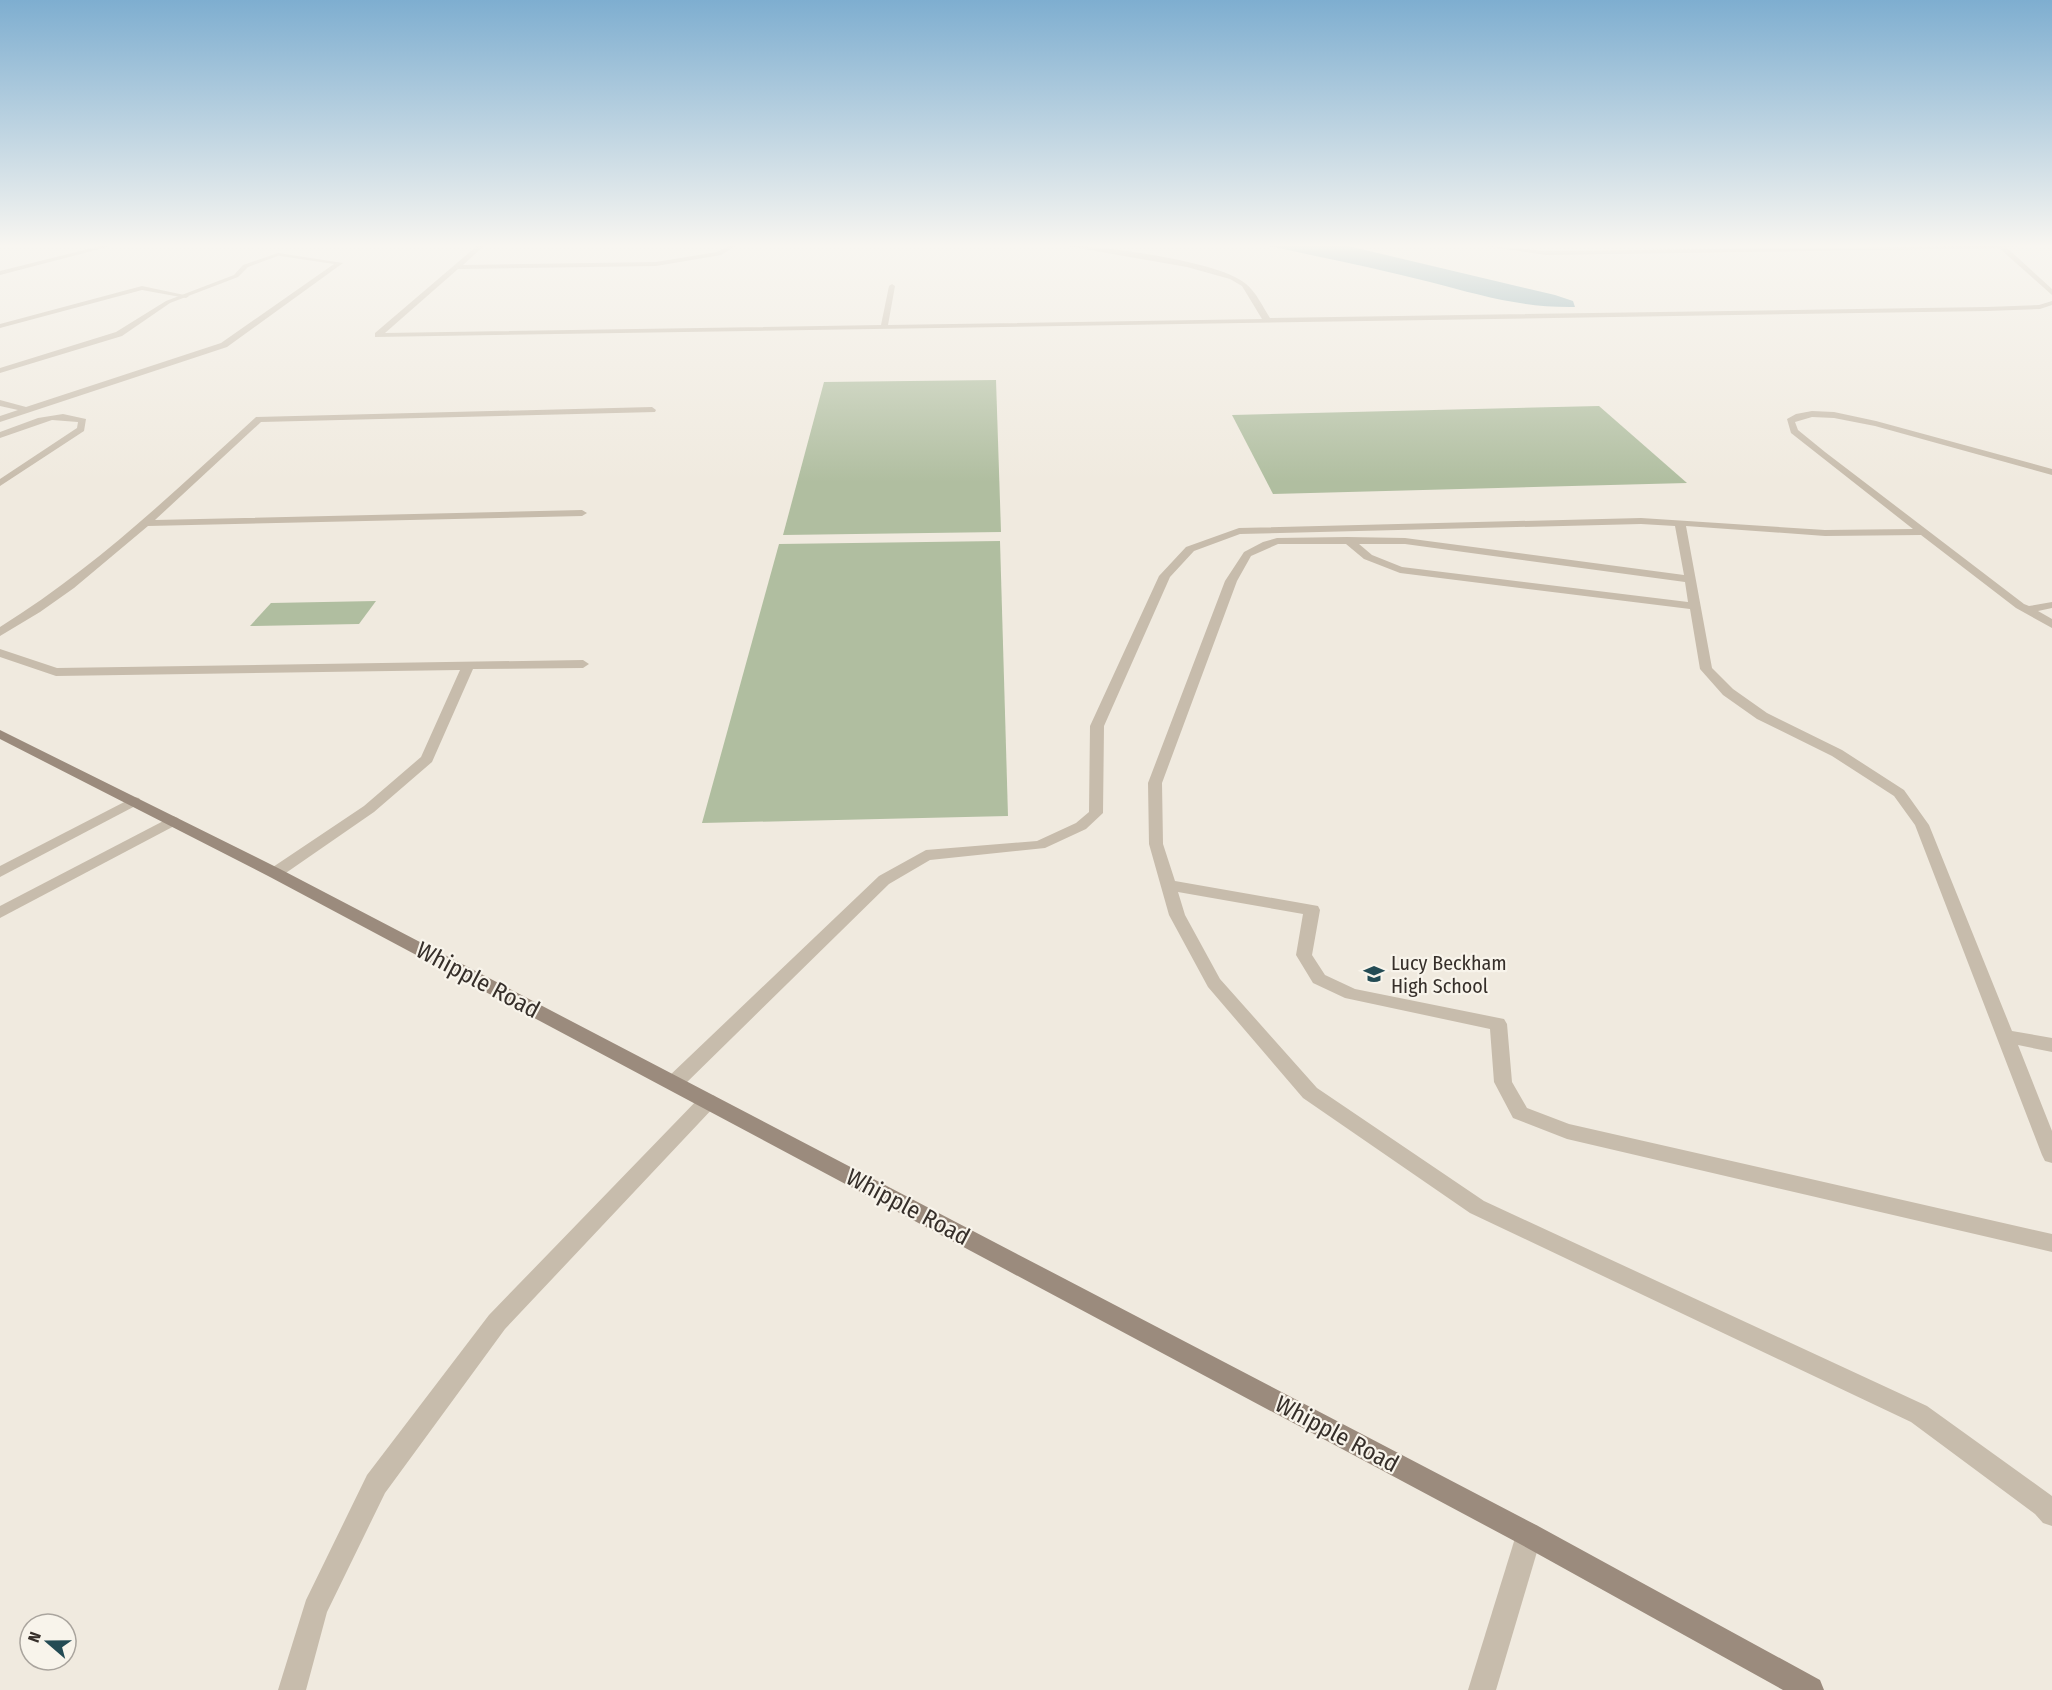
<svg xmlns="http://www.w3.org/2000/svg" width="2052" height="1690" font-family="'Fira Sans Condensed',sans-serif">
	<rect width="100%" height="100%" fill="#f0eadf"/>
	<!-- green -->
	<g fill="#b0bea0">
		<polygon points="996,380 1001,532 783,535 824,382"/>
		<polygon points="1599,406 1687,483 1273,494 1232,415"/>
		<polygon points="1000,541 1008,816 702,823 779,544"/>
		<polygon points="376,601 359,624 250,626 271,603"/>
	</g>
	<!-- water -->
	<path fill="#80a4ab" d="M1264,245H1344L1555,295L1573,301L1575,307C1522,308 1480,295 1430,282C1375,268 1319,257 1264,245Z"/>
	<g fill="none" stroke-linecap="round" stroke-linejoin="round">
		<!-- lane -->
		<g fill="#c7bcac" fill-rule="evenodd">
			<polygon points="278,253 343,263 227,347 0,422 0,416 18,410 0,406 0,400 26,407 221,343 334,264 280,256"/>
			<polygon points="142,286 189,296 186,298 142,290 0,328 0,324"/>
			<path d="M1812,411L1834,412L1876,421L2052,469V475L1875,426L1834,418L1812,417L1795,422L1798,430L1825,452L2024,604L2029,606L2052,602V608L2038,611L2052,619V628L2016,608L1921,535L1825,536L1686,526L1712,668L1733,689L1767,713L1842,750L1904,790L1929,825L2012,1031L2052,1038V1052L2018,1045L2052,1131V1163L2045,1161L2042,1155L1915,825L1894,796L1832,756L1757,719L1723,695L1700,669L1690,609L1400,573L1364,559L1346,544H1278L1251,556L1237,581L1162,783L1163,844L1175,881L1318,906L1320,910L1312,955L1325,975L1355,989L1504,1019L1507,1024L1512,1082L1527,1108L1569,1124L2052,1234V1252L1567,1139L1513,1118L1494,1082L1490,1029L1345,998L1313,983L1296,955L1303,914L1178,892L1185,915L1220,979L1317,1088L1484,1201L1927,1406L2052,1496V1526L2043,1523L2035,1514L1911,1422L1470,1213L1303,1098L1208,987L1169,915L1149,844L1148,783L1225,581L1244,552L1263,542L1277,538L1347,537L1405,538L1684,575L1675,526L1641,524L1240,534L1194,551L1170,577L1104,726L1103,813L1086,829L1045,848L930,860L889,884L681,1088L674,1090L667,1088L665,1083L667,1078L879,876L926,850L1037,841L1076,823L1089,812L1090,726L1159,576L1186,547L1239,528L1641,518L1825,530L1913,529L1791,433L1787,419L1796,414ZM1359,544H1405L1685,582L1688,602L1402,567L1372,555Z"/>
			<polygon points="63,414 86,419 84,431 0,486 0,479 77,428 78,422 52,420 0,438 0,432 38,418"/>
			<polygon points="708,1094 715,1096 717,1101 715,1106 505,1329 385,1493 327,1612 306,1690 278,1690 306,1600 367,1475 489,1315 701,1096"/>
			<polygon points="1529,1522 1538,1526 1542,1535 1496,1690 1468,1690 1516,1535 1520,1526"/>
		</g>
		<!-- street -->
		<g fill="#c7bcac" fill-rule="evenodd">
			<polygon points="104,245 115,245 0,275 0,271"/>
			<path d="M478,245H485L463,265L656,262L717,252L730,245H737L721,255L656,266L458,269L385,333L881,325L889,286L892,284L895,286L888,325L1262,319L1242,286L1230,279L1187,267L1061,245C1097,245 1221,261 1246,284C1256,292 1263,307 1270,318L1987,307L2039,305L2052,301V305L2040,309L1987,311L375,337V333Z"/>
			<polygon points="1478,245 1546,251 2047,245 2006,247 2052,289 2052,295 1999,248 1546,255"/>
			<polygon points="278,253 283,254 248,267 238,277 170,303 122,336 0,373 0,368 116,332 166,301 234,275 243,265"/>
			<path d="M652,407L656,410L655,412L261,422L155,520L582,510L587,513L582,516L148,526L74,588L40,612L0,636V627C95,568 174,492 256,417Z"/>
			<polygon points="0,649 57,668 583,660 589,664 583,668 473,669 432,762 374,812 280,877 275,878 267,873 270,869 364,806 421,757 460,670 56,676 0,657"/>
			<polygon points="134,797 139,798 141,801 139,804 0,877 0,866"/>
			<polygon points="173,816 178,818 180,821 178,824 0,918 0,906"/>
		</g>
		<!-- secondary -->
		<polygon fill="#9b8b7d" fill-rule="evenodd" points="0,730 280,869 1538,1526 1820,1680 1824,1690 1783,1690 1520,1544 270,877 0,739"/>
	</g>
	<!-- sky -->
	<linearGradient id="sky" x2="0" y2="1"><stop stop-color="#7eaed0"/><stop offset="0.51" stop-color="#f8f6f1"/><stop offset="1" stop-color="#f8f6f1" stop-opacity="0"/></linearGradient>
	<rect width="2052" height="482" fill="url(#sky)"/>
	<!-- icons -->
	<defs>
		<g id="school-bare" transform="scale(1.62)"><path d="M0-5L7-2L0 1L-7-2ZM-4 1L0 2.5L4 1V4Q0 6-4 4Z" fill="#234b54" stroke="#f8f4eb" stroke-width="2.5" paint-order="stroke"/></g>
	</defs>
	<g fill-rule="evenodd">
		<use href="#school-bare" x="1374" y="974"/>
	</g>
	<g text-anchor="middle" stroke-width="4.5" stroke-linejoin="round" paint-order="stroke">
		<!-- poi labels -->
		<g font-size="20" fill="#362f2a" stroke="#f8f4eb" text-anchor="start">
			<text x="1391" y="970">Lucy Beckham<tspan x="1391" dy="23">High School</tspan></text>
		</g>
		<!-- near-street labels -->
		<g font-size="24" fill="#362f2a" stroke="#f8f4eb">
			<text transform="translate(478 980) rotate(28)" y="8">Whipple Road</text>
			<text transform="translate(908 1207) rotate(28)" y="8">Whipple Road</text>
			<text transform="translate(1337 1434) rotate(28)" y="8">Whipple Road</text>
		</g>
	</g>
	<!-- north arrow -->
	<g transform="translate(48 1642) rotate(290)"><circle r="28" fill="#f8f4eb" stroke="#aaa59e" stroke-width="1.5"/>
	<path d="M0-4.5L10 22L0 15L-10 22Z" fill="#234b54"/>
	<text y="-9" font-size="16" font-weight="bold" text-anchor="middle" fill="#362f2a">N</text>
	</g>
</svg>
